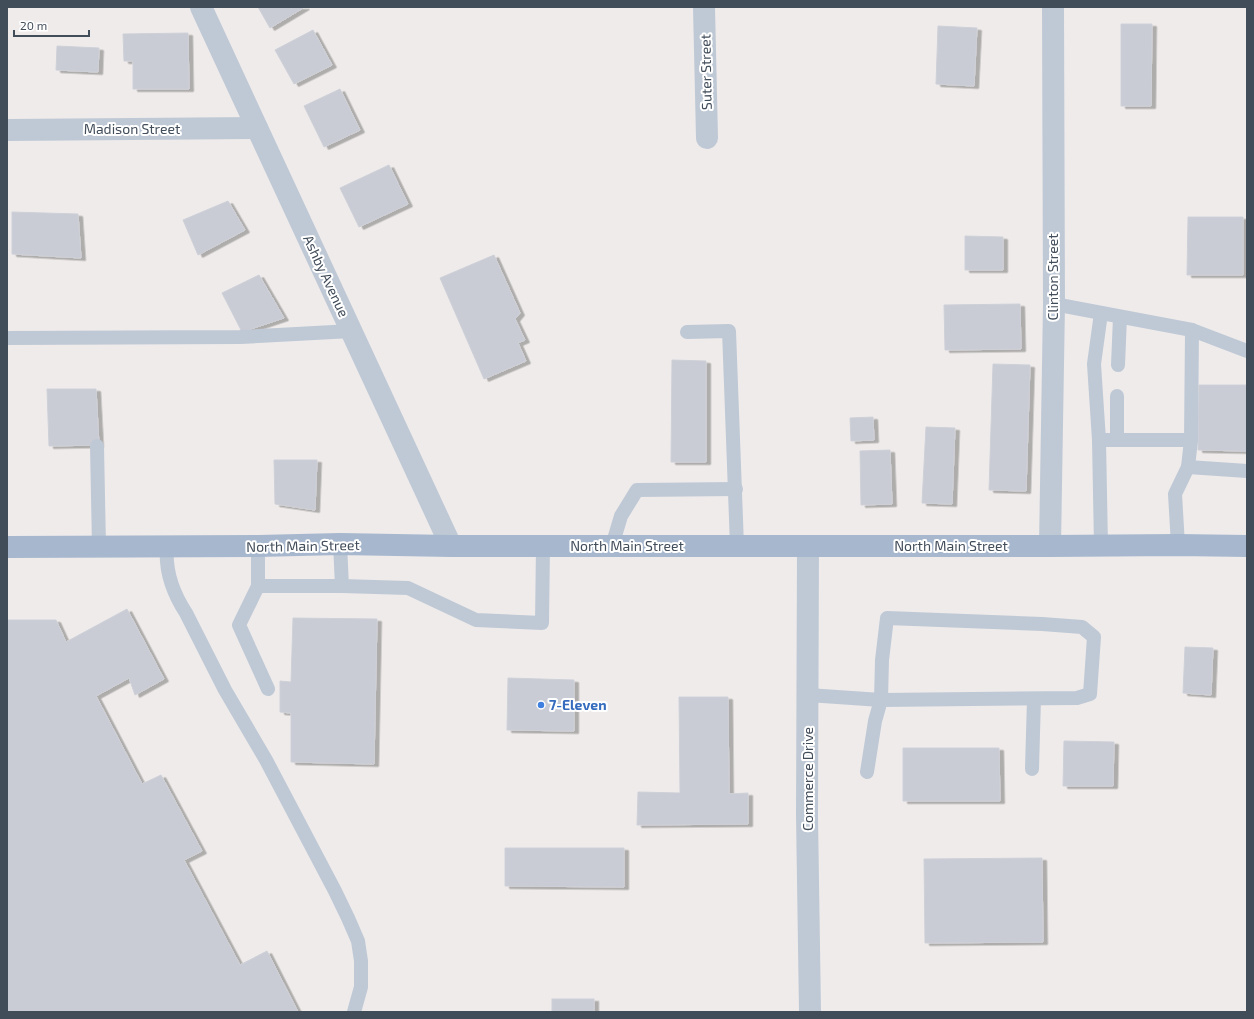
<svg xmlns="http://www.w3.org/2000/svg" width="1254" height="1019" font-family="'Exo 2',sans-serif">
	<defs>
		<filter id="shadow"><feDropShadow dx="4.5" dy="2.5" stdDeviation="0" flood-color="#0004"/></filter>
	</defs>
	<rect width="100%" height="100%" fill="#efebeb"/>
	<!-- building -->
	<g fill="#c9ccd4" stroke="#ced0d8" filter="url(#shadow)">
		<polygon points="258,7 305,7 270,28"/>
		<polygon points="1121,24 1152,24 1151,106 1121,106"/>
		<polygon points="938,26 977,28 974,86 936,84"/>
		<polygon points="313,30 332,65 294,84 275,50"/>
		<polygon points="188,33 189,89 133,89 133,61 124,61 123,34"/>
		<polygon points="57,46 99,48 98,72 56,70"/>
		<polygon points="340,89 360,130 324,147 304,106"/>
		<polygon points="389,165 408,204 359,227 340,188"/>
		<polygon points="228,201 245,230 198,255 183,220"/>
		<polygon points="12,212 78,214 81,258 12,254"/>
		<polygon points="1188,217 1243,217 1243,275 1187,275"/>
		<polygon points="965,236 1003,237 1003,270 965,270"/>
		<polygon points="494,255 520,313 515,319 525,340 518,343 526,361 484,379 440,278"/>
		<polygon points="259,275 284,318 242,332 222,293"/>
		<polygon points="1020,304 1021,349 945,350 944,305"/>
		<polygon points="672,360 706,361 706,462 671,462"/>
		<polygon points="993,364 1030,365 1026,491 989,490"/>
		<polygon points="1199,385 1247,385 1247,451 1198,450"/>
		<polygon points="47,389 96,389 99,445 49,446"/>
		<polygon points="873,417 874,440 851,441 850,418"/>
		<polygon points="926,427 955,428 952,504 922,503"/>
		<polygon points="890,450 892,504 861,505 860,451"/>
		<polygon points="274,460 317,460 315,510 275,504"/>
		<polygon points="127,609 164,679 135,695 129,678 96,696 142,784 161,775 202,851 184,860 240,965 267,951 298,1012 7,1012 7,620 56,620 66,642"/>
		<polygon points="293,618 377,619 374,764 291,762 291,713 280,712 280,681 291,682"/>
		<polygon points="1185,647 1213,648 1211,695 1183,693"/>
		<polygon points="508,678 574,680 574,731 507,730"/>
		<polygon points="679,697 728,697 729,794 748,793 748,824 637,825 638,792 680,793"/>
		<polygon points="1064,741 1114,742 1113,786 1063,786"/>
		<polygon points="903,748 999,748 1000,801 903,801"/>
		<polygon points="505,848 624,848 624,887 505,886"/>
		<polygon points="1042,858 1043,942 925,943 924,859"/>
		<rect x="552" y="999" width="42" height="13"/>
	</g>
	<g fill="none" stroke-linecap="round" stroke-linejoin="round">
		<!-- service -->
		<g stroke="#bfc9d5" stroke-width="14">
			<polyline points="1054,304 1192,330 1247,351"/>
			<polyline points="687,332 729,331 737,546"/>
			<polyline points="7,338 240,337 352,331"/>
			<polyline points="1118,365 1120,317"/>
			<polyline points="1099,440 1094,364 1101,313"/>
			<polyline points="1117,440 1117,396"/>
			<polyline points="97,446 99,547"/>
			<polyline points="1188,467 1247,471"/>
			<polyline points="1178,545 1175,494 1188,467 1191,440 1192,330"/>
			<polyline points="612,546 621,516 637,490 736,489"/>
			<polyline points="1101,546 1099,440 1191,440"/>
			<path d="M167,547C165,570 173,593 186,613L225,690L266,760L335,891L348,918L358,941L361,961V987L354,1012"/>
			<polyline points="258,586 258,546"/>
			<polyline points="342,586 408,588 476,620 542,623 543,546"/>
			<polyline points="268,689 239,625 258,586 342,586 340,544"/>
			<polyline points="808,695 881,700 882,660 887,618 1042,624 1082,627 1094,637 1090,694 1077,698 881,700 875,721 867,772"/>
			<polyline points="1032,769 1034,699"/>
		</g>
		<!-- minor -->
		<g stroke="#bfc9d5" stroke-width="22">
			<polyline points="201,7 451,546"/>
			<polyline points="704,7 707,138"/>
			<polyline points="7,130 257,128"/>
			<polyline points="808,546 807,815 810,1012"/>
			<polyline points="1050,546 1054,304 1053,7"/>
		</g>
		<!-- primary -->
		<polyline stroke="#a7b8ce" stroke-width="22" points="7,547 258,546 340,544 451,546 1050,546 1178,545 1247,546"/>
	</g>
	<!-- markers -->
	<circle fill="#3f7fe0" stroke="#fff" stroke-width="1.5" cx="541" cy="705" r="4"/>
	<g text-anchor="middle" stroke-width="4" stroke-linejoin="round" paint-order="stroke">
		<!-- street labels -->
		<g font-size="14" fill="#424d5a" stroke="#fff">
			<text transform="translate(706 72) rotate(-91)" y="5">Suter Street</text>
			<text x="132" y="134">Madison Street</text>
			<text transform="translate(326 276) rotate(65)" y="5">Ashby Avenue</text>
			<text transform="translate(1053 277) rotate(-90)" y="5">Clinton Street</text>
			<text transform="translate(303 546) rotate(-1)" y="5">North Main Street</text>
			<text x="627" y="551">North Main Street</text>
			<text x="951" y="551">North Main Street</text>
			<text transform="translate(808 779) rotate(-90)" y="5">Commerce Drive</text>
		</g>
		<!-- shop labels -->
		<g font-size="14" font-weight="bold" fill="#366cbe" stroke="#fff" text-anchor="start">
			<text x="549" y="710">7-Eleven</text>
		</g>
	</g>
	<!-- border -->
	<rect width="1254" height="1019" fill="none" stroke="#424d5a" stroke-width="16"/>
	<!-- scale -->
	<path d="M14 30v6h75v-6" fill="none" stroke="#424d5a" stroke-width="2"/>
	<text x="20" y="30" font-size="12" fill="#424d5a" stroke="#ffffff" stroke-width="3" paint-order="stroke">20 m</text>
</svg>
